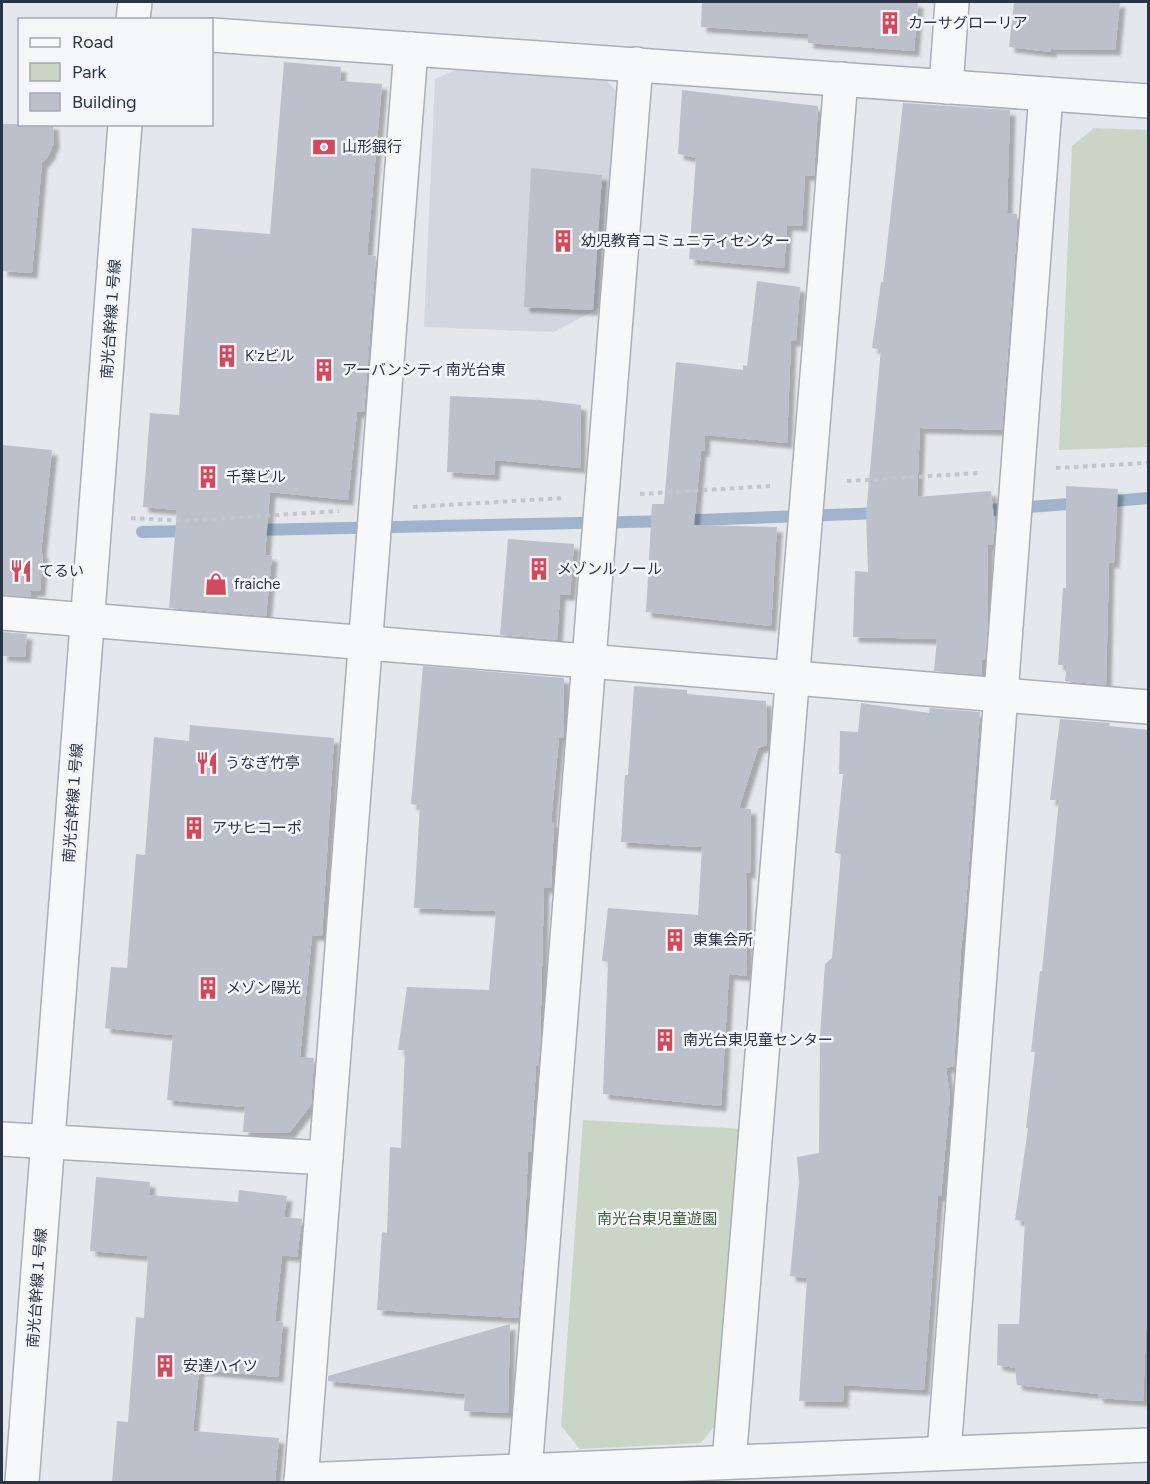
<svg xmlns="http://www.w3.org/2000/svg" width="1150" height="1484" font-family="Figtree,'Noto Sans JP',sans-serif">
	<defs>
		<filter id="shadow"><feDropShadow dx="5.5" dy="5.5" stdDeviation="1.5" flood-color="#0004"/></filter>
	</defs>
	<rect width="100%" height="100%" fill="#e4e7ec"/>
	<!-- built -->
	<polygon fill="#d2d6de" points="476,60 596,69 618,93 601,307 554,332 424,327 435,79"/>
	<!-- green -->
	<g fill="#c9d6c5">
		<polygon points="1094,128 1148,130 1148,447 1059,450 1072,146"/>
		<polygon points="583,1120 745,1129 722,1416 701,1443 580,1449 561,1426"/>
	</g>
	<g fill="none" stroke-linecap="round" stroke-linejoin="round">
		<!-- stream -->
		<g stroke="#9fb4cc" stroke-width="12">
			<polyline points="1103,502 1148,498"/>
			<polyline points="977,511 1082,503"/>
			<polyline points="251,530 673,521 881,513"/>
			<polyline points="142,532 192,531"/>
		</g>
	</g>
	<!-- building -->
	<g fill="#bbc0ca" filter="url(#shadow)">
		<polygon points="702,2 918,2 914,51 808,43 808,34 701,27"/>
		<polygon points="1014,2 1120,2 1115,50 1051,49 1051,52 1009,47"/>
		<polygon points="284,62 341,67 340,81 382,84 367,255 376,256 364,412 357,412 348,500 270,492 265,555 272,556 266,616 169,608 177,510 143,507 150,413 179,415 192,228 270,234"/>
		<polygon points="682,90 818,106 814,176 805,175 802,226 787,225 784,268 689,259 696,158 678,154"/>
		<polygon points="903,103 1010,110 1007,213 1017,214 1017,229 1002,430 920,428 917,497 991,491 995,525 993,544 988,545 988,619 985,660 982,660 981,675 934,671 937,639 853,637 855,571 868,572 866,514 881,349 872,348 881,282 883,282"/>
		<polygon points="2,124 53,124 54,142 49,155 42,163 32,273 2,271"/>
		<polygon points="531,168 602,175 593,310 524,307"/>
		<polygon points="757,281 800,287 796,341 791,341 787,443 705,435 704,451 701,451 694,525 777,527 771,626 646,612 652,504 664,504 676,362 743,370 743,365 747,366"/>
		<polygon points="450,396 540,400 581,405 580,468 495,460 494,475 447,472"/>
		<polygon points="2,445 52,450 41,553 43,553 40,591 31,591 31,597 2,595"/>
		<polygon points="1066,486 1118,489 1114,563 1109,562 1106,685 1065,681 1067,665 1058,665 1063,588 1066,588"/>
		<polygon points="508,539 574,544 570,595 560,595 557,640 500,635"/>
		<polygon points="2,632 27,634 25,657 2,656"/>
		<polygon points="423,666 564,678 564,738 559,738 551,822 554,822 551,888 544,888 540,1048 538,1066 536,1066 531,1152 528,1151 524,1249 518,1318 377,1310 382,1232 387,1233 390,1147 401,1148 405,1050 398,1050 407,987 489,990 496,911 414,908 420,805 411,804"/>
		<polygon points="634,686 687,690 687,694 766,701 767,745 758,748 739,808 751,809 750,873 746,873 747,976 729,974 721,1106 603,1094 608,962 602,961 608,908 698,915 702,847 621,842 625,775 628,775"/>
		<polygon points="861,703 929,713 930,708 980,712 965,917 961,949 954,1066 946,1068 950,1095 941,1196 938,1196 924,1390 844,1385 843,1402 799,1401 807,1278 790,1276 799,1182 797,1157 819,1153 820,1036 825,964 832,958 841,854 835,853 843,774 839,774 840,731 858,732"/>
		<polygon points="1060,719 1110,723 1109,726 1149,730 1149,1309 1147,1308 1143,1401 1098,1398 1098,1394 1017,1385 1015,1368 997,1365 998,1324 1019,1324 1025,1221 1015,1220 1028,1128 1026,1128 1035,1052 1031,1052 1040,971 1042,971 1059,800 1050,800"/>
		<polygon points="190,725 334,738 322,936 312,935 300,1057 314,1058 311,1105 289,1133 243,1132 245,1107 167,1100 173,1035 105,1028 111,967 127,968 136,854 145,855 154,737 189,741"/>
		<polygon points="96,1177 150,1182 149,1195 238,1202 239,1190 287,1196 284,1217 302,1219 297,1257 282,1255 275,1321 283,1322 278,1377 199,1370 193,1431 279,1438 275,1482 112,1482 117,1421 128,1422 136,1317 144,1318 148,1256 90,1251"/>
		<polygon points="510,1324 508,1413 464,1411 465,1394 328,1381 328,1376"/>
	</g>
	<g fill="none" stroke-linecap="round" stroke-linejoin="round">
		<!-- minor casing -->
		<g stroke="#a9aeb7" stroke-width="36">
			<g id="minor">
				<polyline points="133,20 135,2"/>
				<polyline points="212,35 1148,101"/>
				<polyline points="946,87 952,2"/>
				<polyline points="2,613 1148,707"/>
				<polyline points="2,1139 326,1158"/>
				<polyline points="944,1453 1046,94"/>
				<polyline points="729,1462 841,79"/>
				<polyline points="525,1471 636,64"/>
				<polyline points="301,1480 1148,1445"/>
				<polyline points="22,1482 125,124"/>
				<polyline points="301,1482 411,49"/>
			</g>
		</g>
		<!-- path -->
		<g stroke="#c2c5cb" stroke-width="4" stroke-dasharray="4.5 4.5" stroke-linecap="butt">
			<polyline points="1056,468 1148,463"/>
			<polyline points="847,481 980,473"/>
			<polyline points="640,494 770,486"/>
			<polyline points="413,507 564,498"/>
			<polyline points="131,518 186,521 339,511"/>
		</g>
		<!-- minor -->
		<use href="#minor" stroke="#f7f8fa" stroke-width="33"/>
	</g>
	<!-- icons -->
	<defs>
		<g id="building-bare" transform="scale(1.8)"><path d="M-4-6H4V6H1V3H-1V6H-4ZM-2.5-4.3h1.7v1.8h-1.7ZM.8-4.3h1.7v1.8H.8ZM-2.5-1h1.7V.8h-1.7ZM.8-1h1.7V.8H.8Z" fill="#d1495b" stroke="#f4f6f9" stroke-width="2.5" paint-order="stroke"/></g>
		<g id="bank-bare" transform="scale(1.8)"><path d="M-6-4H6V4H-6ZM0-2.3a2.3 2.3 0 1 0 0 4.6a2.3 2.3 0 1 0 0-4.6Z" fill="#d1495b" stroke="#f4f6f9" stroke-width="2.5" paint-order="stroke"/></g>
		<g id="restaurant-bare" transform="scale(1.8)"><path d="M-5-6h1v4h1v-4h1v4h1v-4h1v5L-1.5 .5V6h-2V.5L-5-1ZM5-6V6H3V1.5H1.5Q1.5-4 5-6Z" fill="#d1495b" stroke="#f4f6f9" stroke-width="2.5" paint-order="stroke"/></g>
		<g id="shop-bare" transform="scale(1.8)"><path d="M-5-2.5h2.3a2.7 3.5 0 0 1 5.4 0H5L5.5 6h-11ZM-1.5-2.5h3a1.5 2.3 0 0 0-3 0Z" fill="#d1495b" stroke="#f4f6f9" stroke-width="2.5" paint-order="stroke"/></g>
	</defs>
	<g fill-rule="evenodd">
		<use href="#building-bare" x="890" y="23"/>
		<use href="#bank-bare" x="324" y="147"/>
		<use href="#building-bare" x="563" y="241"/>
		<use href="#building-bare" x="227" y="356"/>
		<use href="#building-bare" x="324" y="370"/>
		<use href="#building-bare" x="208" y="477"/>
		<use href="#building-bare" x="539" y="569"/>
		<use href="#restaurant-bare" x="21" y="571"/>
		<use href="#shop-bare" x="216" y="584"/>
		<use href="#restaurant-bare" x="207" y="763"/>
		<use href="#building-bare" x="194" y="828"/>
		<use href="#building-bare" x="675" y="940"/>
		<use href="#building-bare" x="208" y="988"/>
		<use href="#building-bare" x="665" y="1040"/>
		<use href="#building-bare" x="165" y="1366"/>
	</g>
	<g text-anchor="middle" stroke-width="5" stroke-linejoin="round" paint-order="stroke">
		<!-- poi labels -->
		<g font-size="15" fill="#2b3445" stroke="#f4f6f9" text-anchor="start">
			<text x="908" y="28">カーサグローリア</text>
			<text x="342" y="152">山形銀行</text>
			<text x="581" y="246">幼児教育コミュニティセンター</text>
			<text x="245" y="361">K'zビル</text>
			<text x="342" y="375">アーバンシティ南光台東</text>
			<text x="226" y="482">千葉ビル</text>
			<text x="557" y="574">メゾンルノール</text>
			<text x="39" y="576">てるい</text>
			<text x="234" y="589">fraiche</text>
			<text x="225" y="768">うなぎ竹亭</text>
			<text x="212" y="833">アサヒコーポ</text>
			<text x="693" y="945">東集会所</text>
			<text x="226" y="993">メゾン陽光</text>
			<text x="683" y="1045">南光台東児童センター</text>
			<text x="183" y="1371">安達ハイツ</text>
		</g>
		<!-- street labels -->
		<g font-size="15" fill="#2b3445" stroke="#f4f6f9">
			<text transform="translate(111 319) rotate(-86)" y="5">南光台幹線１号線</text>
			<text transform="translate(73 803) rotate(-86)" y="5">南光台幹線１号線</text>
			<text transform="translate(37 1288) rotate(-86)" y="5">南光台幹線１号線</text>
		</g>
		<!-- park labels -->
		<g font-size="15" fill="#3f6138" stroke="#f4f6f9">
			<text x="657" y="1224">南光台東児童遊園</text>
		</g>
	</g>
	<!-- border -->
	<rect width="1150" height="1484" fill="none" stroke="#2b3445" stroke-width="6"/>
	<!-- legend -->
	<rect x="18" y="18" width="195" height="108" fill="#f4f6f9" stroke="#a4a8b1" stroke-width="1.5"/>
	<rect x="30" y="38" width="30" height="9" fill="#f7f8fa" stroke="#a4a8b1" stroke-width="1.5"/>
	<text x="72" y="48" font-size="18" fill="#2b3445">Road</text>
	<rect x="30" y="63" width="30" height="18" fill="#c9d6c5" stroke="#a4a8b1" stroke-width="1.5"/>
	<text x="72" y="78" font-size="18" fill="#2b3445">Park</text>
	<rect x="30" y="93" width="30" height="18" fill="#bbc0ca" stroke="#a4a8b1" stroke-width="1.5"/>
	<text x="72" y="108" font-size="18" fill="#2b3445">Building</text>
</svg>
